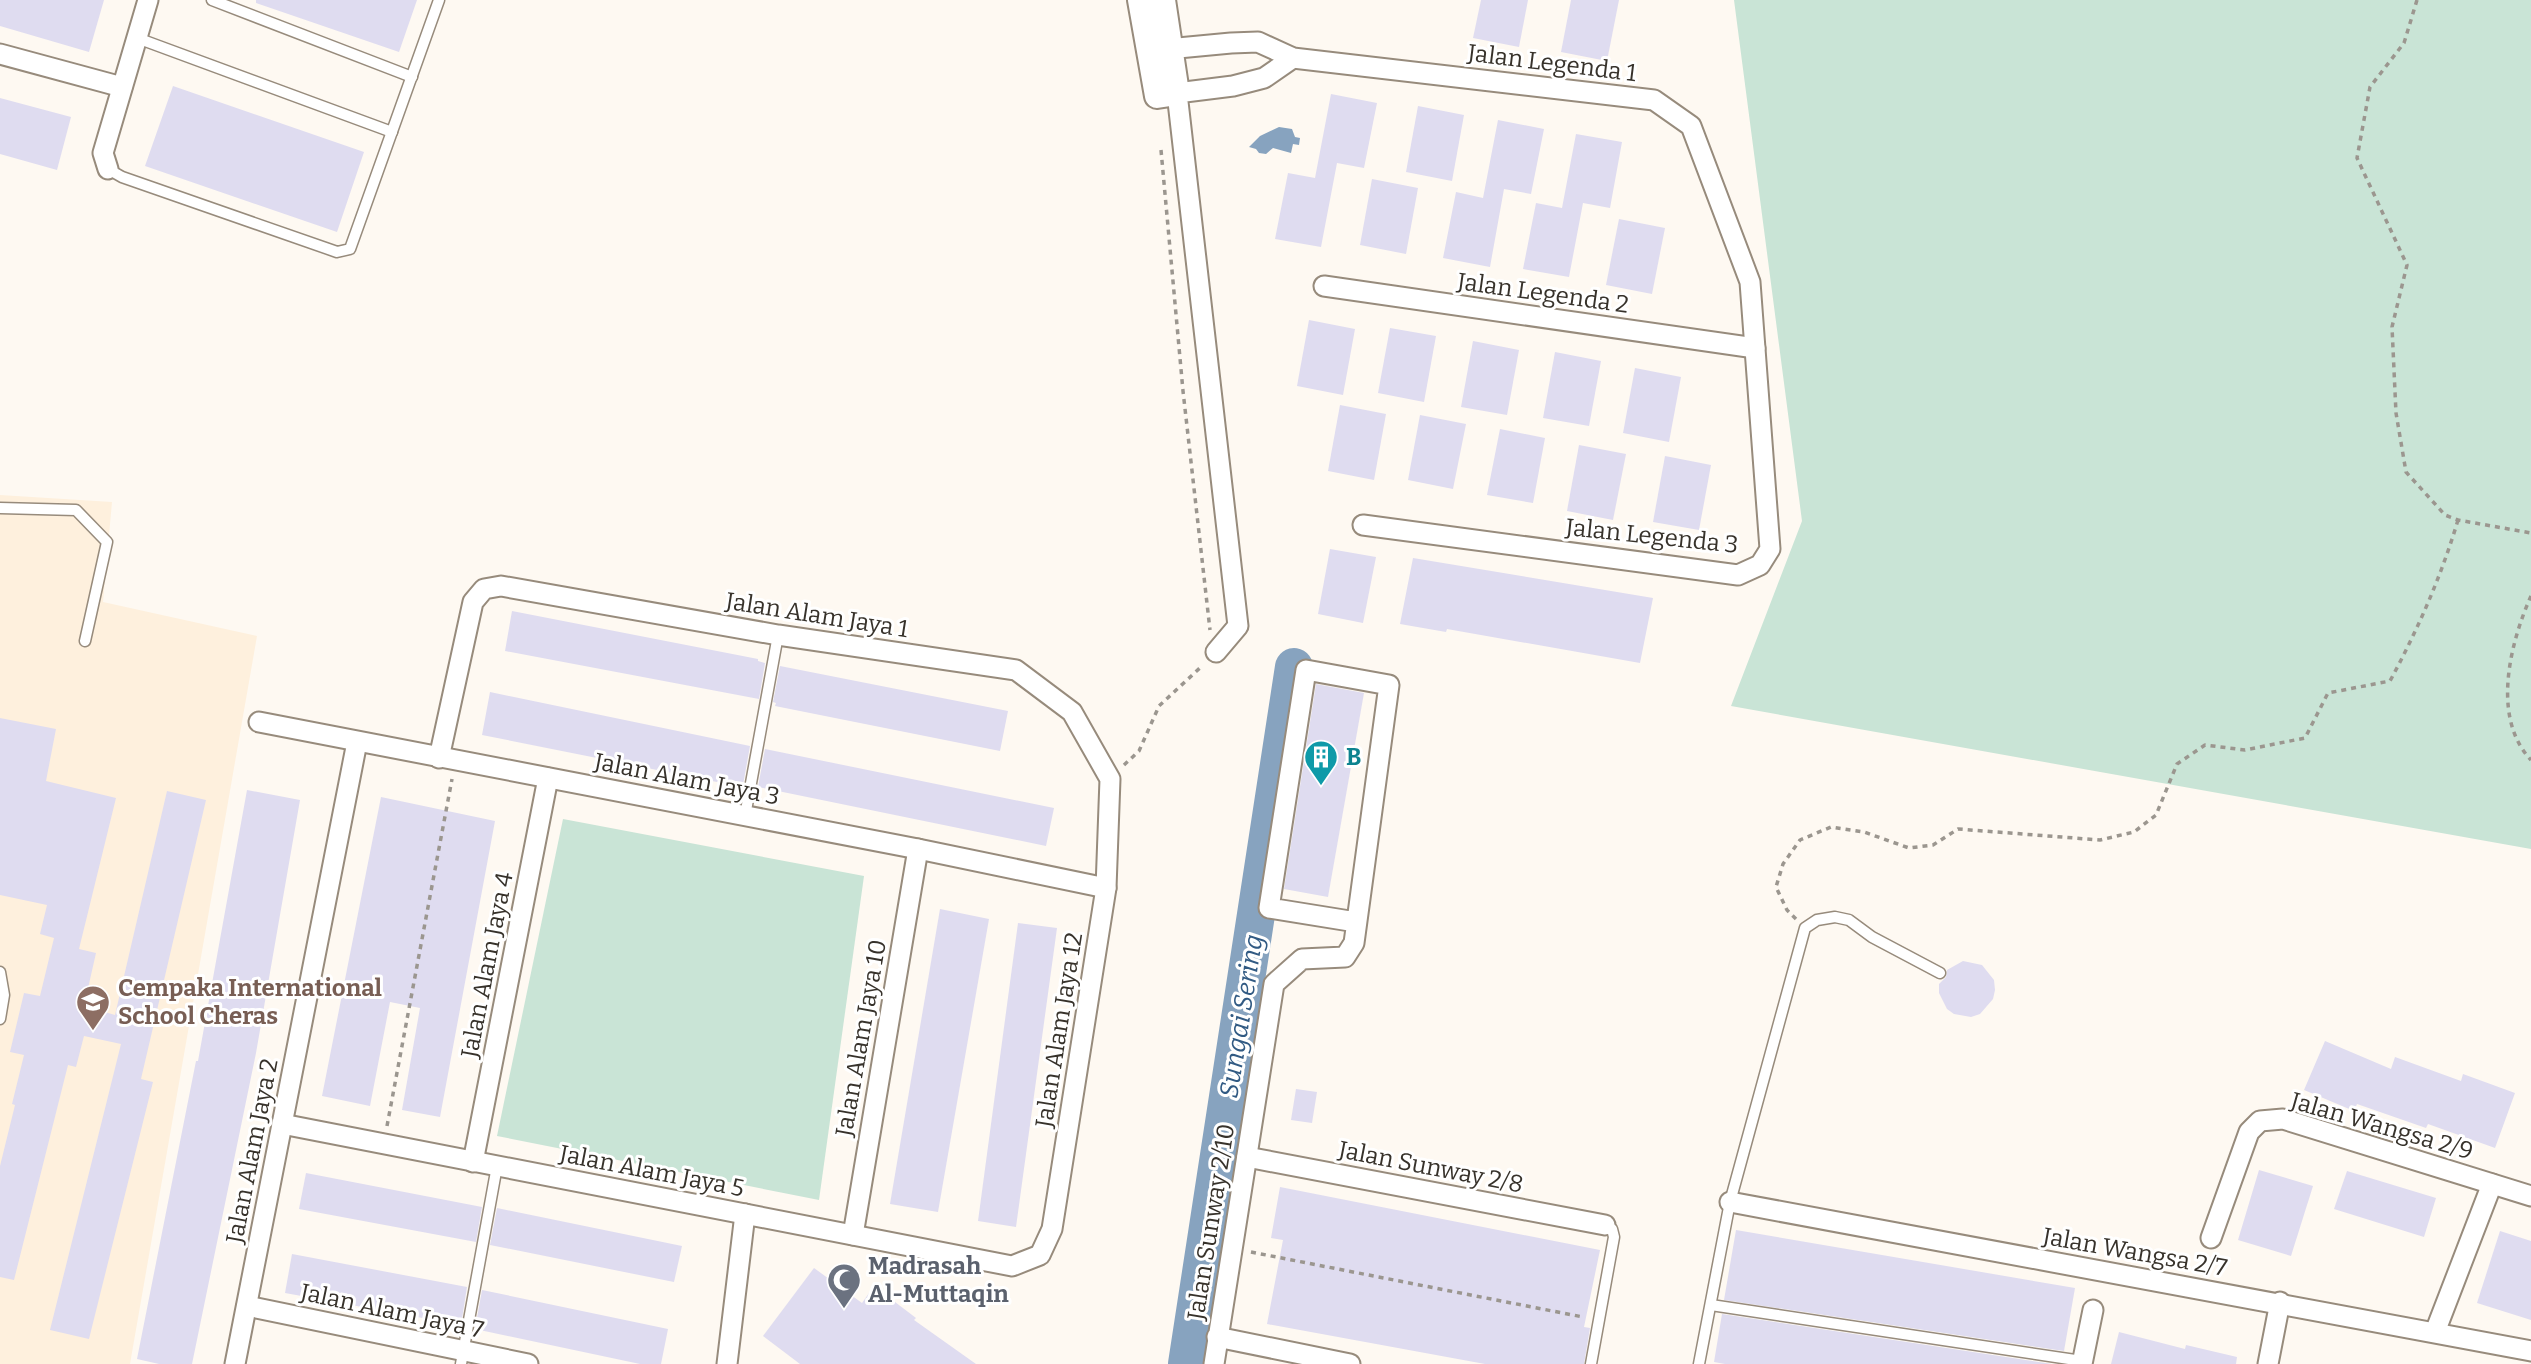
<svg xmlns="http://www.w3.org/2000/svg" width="2531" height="1364" font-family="Bitter,serif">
	<rect width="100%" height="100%" fill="#fef9f2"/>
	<!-- built -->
	<polygon fill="#fef0dd" points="0,495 112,502 103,602 257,636 130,1364 0,1364"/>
	<!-- green -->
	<g fill="#c9e4d6">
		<polygon points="1734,0 2531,0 2531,849 1731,706 1802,521"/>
		<polygon points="563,819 864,876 819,1200 497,1136"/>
	</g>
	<!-- water -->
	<polygon fill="#87a3bf" points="1279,127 1292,129 1295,137 1300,138 1299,145 1293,144 1291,153 1273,148 1266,154 1259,153 1256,149 1249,147 1260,136"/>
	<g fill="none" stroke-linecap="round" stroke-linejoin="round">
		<!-- river -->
		<polyline stroke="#87a3bf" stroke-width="38" points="1187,1364 1294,667"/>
	</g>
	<!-- building -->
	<g fill="#dfdcf0">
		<polygon points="0,0 104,0 89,52 0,26"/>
		<polygon points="256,0 417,0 399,52 256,3"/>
		<polygon points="1481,0 1528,0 1519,47 1473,38"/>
		<polygon points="1571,0 1619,0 1607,61 1561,52"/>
		<polygon points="173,86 364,152 337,232 145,166"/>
		<polygon points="1331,94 1377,103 1364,168 1337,163 1321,247 1275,239 1288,173 1315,178"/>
		<polygon points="0,98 71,117 57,170 0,154"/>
		<polygon points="1418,106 1464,115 1452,181 1406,172"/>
		<polygon points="1498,120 1544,129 1531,194 1504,189 1490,267 1443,258 1456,192 1483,198"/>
		<polygon points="1576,134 1622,142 1610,208 1583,203 1569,277 1523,269 1536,203 1562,208"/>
		<polygon points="1372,179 1418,188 1406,254 1360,245"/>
		<polygon points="1619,219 1665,228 1652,294 1606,285"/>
		<polygon points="1309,320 1355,329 1343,395 1297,386"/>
		<polygon points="1390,328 1436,336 1424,402 1378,393"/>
		<polygon points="1473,341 1519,350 1507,415 1461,407"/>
		<polygon points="1555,352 1601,361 1589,426 1543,418"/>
		<polygon points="1635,368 1681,377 1669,442 1623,433"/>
		<polygon points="1340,405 1386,414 1374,480 1328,471"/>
		<polygon points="1420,415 1466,424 1453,489 1408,480"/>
		<polygon points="1500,429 1545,438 1533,503 1487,495"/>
		<polygon points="1579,445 1626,454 1613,520 1567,511"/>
		<polygon points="1665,456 1711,465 1699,530 1653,522"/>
		<polygon points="1330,549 1376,557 1363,623 1318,614"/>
		<polygon points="1413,558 1653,598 1640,663 1447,629 1446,632 1400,624"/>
		<polygon points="512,611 758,659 758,661 765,663 759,699 505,651"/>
		<polygon points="780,666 1008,711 1000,751 775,706 776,703 773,702"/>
		<polygon points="1316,684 1364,693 1328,897 1284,889"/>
		<polygon points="490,692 750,746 743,785 733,782 732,785 482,735"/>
		<polygon points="0,718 56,729 46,781 116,798 79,949 96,953 84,1006 115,1015 167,791 206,800 141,1079 153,1082 89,1339 50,1330 121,1044 84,1036 76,1067 68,1065 14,1280 0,1277 0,1166 15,1105 12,1104 24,1055 10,1052 24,993 40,996 54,938 40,934 47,905 0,895"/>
		<polygon points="765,749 1054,808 1046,846 758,787"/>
		<polygon points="247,790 300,800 256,1053 192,1364 159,1364 137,1359 196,1061 198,1061"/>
		<polygon points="381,797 495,821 440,1117 402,1110 420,1008 390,1002 370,1106 322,1096"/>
		<polygon points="940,909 989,919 938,1212 890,1204"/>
		<polygon points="1018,923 1057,928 1016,1227 978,1221"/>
		<polygon points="1963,961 1982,965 1994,980 1995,990 1993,999 1980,1014 1971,1017 1954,1014 1947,1009 1939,993 1939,984 1946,977 1947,970"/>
		<polygon points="2325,1041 2391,1069 2395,1057 2461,1081 2463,1074 2515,1093 2495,1148 2428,1124 2426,1128 2357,1104 2354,1111 2304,1090"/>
		<polygon points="1296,1089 1317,1092 1312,1123 1291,1120"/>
		<polygon points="2259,1170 2313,1186 2291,1256 2238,1240"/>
		<polygon points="2347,1171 2436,1198 2424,1237 2334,1209"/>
		<polygon points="306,1173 482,1207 476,1242 299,1209"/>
		<polygon points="1280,1187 1600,1250 1584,1327 1590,1328 1584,1364 1485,1364 1267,1324 1283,1240 1271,1238"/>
		<polygon points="497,1208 682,1246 674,1282 490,1245"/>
		<polygon points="1736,1230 2075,1288 2064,1351 1724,1300"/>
		<polygon points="2500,1231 2531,1241 2531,1320 2477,1303"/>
		<polygon points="292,1254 467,1287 461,1325 285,1293"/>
		<polygon points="814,1268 862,1303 874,1286 916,1318 914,1320 976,1364 800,1364 763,1336"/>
		<polygon points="482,1290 668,1329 661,1364 640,1364 475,1329"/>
		<polygon points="1722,1314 2052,1364 1725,1364 1714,1362"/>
		<polygon points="2119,1332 2185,1349 2186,1345 2237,1357 2236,1364 2111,1364"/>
	</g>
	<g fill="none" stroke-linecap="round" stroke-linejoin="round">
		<!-- service casing -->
		<g stroke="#978b7c" stroke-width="13">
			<g id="service">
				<polyline points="212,0 412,77"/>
				<polyline points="137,38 392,132"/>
				<polyline points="108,169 122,177 337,252 350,249 439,0"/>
				<polyline points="0,508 76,510 107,542 85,641"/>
				<polyline points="745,816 778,635"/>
				<polyline points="0,972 4,995 0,1019"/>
				<polyline points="1711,1305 2082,1361"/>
				<polyline points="461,1364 497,1166"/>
				<polyline points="1591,1364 1614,1237 1612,1229 1605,1225"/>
				<polyline points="1699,1364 1730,1202 1805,928 1817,920 1835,917 1849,920 1872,937 1940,973"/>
			</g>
		</g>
		<!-- minor casing -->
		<g stroke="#978b7c" stroke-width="23">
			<g id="minor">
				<polyline points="1157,50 1231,43 1258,42 1293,58 1654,100 1691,126 1750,282 1770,549 1760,565 1738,575 1363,525"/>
				<polyline points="0,54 122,87"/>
				<polyline points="108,169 103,153 148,0"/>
				<polyline points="1324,286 1755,348"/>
				<polyline points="1216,652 1238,626 1177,93 1233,86 1264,78 1293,58"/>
				<polyline points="259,722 918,849 1106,888"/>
				<polyline points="282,1124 1012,1266 1040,1255 1052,1229 1106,888 1110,779 1072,712 1016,670 778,635 501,586 484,589 473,602 439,758"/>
				<polyline points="1247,1157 1605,1225"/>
				<polyline points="473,1162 548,778"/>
				<polyline points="1730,1202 2531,1351"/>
				<polyline points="853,1235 918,849"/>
				<polyline points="2211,1238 2249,1132 2260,1121 2283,1119 2531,1196"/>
				<polyline points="247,1306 528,1364"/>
				<polyline points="2435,1332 2492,1184"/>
				<polyline points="1217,1337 1350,1364"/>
				<polyline points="235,1364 357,742"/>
				<polyline points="727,1364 745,1214"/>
				<polyline points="1214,1364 1274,984 1302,959 1345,957 1354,943 1389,685 1306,670 1269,908 1356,922"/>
				<polyline points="2082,1364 2093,1310"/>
				<polyline points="2268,1364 2280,1302"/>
			</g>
		</g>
		<!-- tertiary casing -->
		<g stroke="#978b7c" stroke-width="28">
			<polyline id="tertiary" points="1140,0 1157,96 1177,93 1163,0"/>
		</g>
		<!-- path -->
		<g stroke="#9b968f" stroke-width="3.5" stroke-dasharray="5 5" stroke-linecap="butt">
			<polyline points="2417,0 2404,43 2370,87 2357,158 2407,265 2392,327 2396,413 2406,472 2445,515 2458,520 2531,533"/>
			<polyline points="1161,150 1183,391 1210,630"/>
			<path d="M2531,596C2510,643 2491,718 2531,760"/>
			<polyline points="1124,765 1139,751 1159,706 1202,666"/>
			<path d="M1796,919L1787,910L1776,887L1783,864L1800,840L1831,827L1864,832L1909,848L1933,845L1958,829L2100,840L2134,832L2156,815L2177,764L2205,745L2245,750L2305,738L2328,693L2390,681C2418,629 2441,577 2458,520"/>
			<polyline points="387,1126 452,779"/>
			<polyline points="1251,1252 1583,1317"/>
		</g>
		<!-- service -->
		<use href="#service" stroke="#fff" stroke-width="10"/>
		<!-- minor -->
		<use href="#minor" stroke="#fff" stroke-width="19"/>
		<!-- tertiary -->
		<use href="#tertiary" stroke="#fff" stroke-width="24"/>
	</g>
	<!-- icons -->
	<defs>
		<g id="building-pin" transform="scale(1.75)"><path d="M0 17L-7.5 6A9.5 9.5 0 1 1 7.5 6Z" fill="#0f9aa8" stroke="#fff"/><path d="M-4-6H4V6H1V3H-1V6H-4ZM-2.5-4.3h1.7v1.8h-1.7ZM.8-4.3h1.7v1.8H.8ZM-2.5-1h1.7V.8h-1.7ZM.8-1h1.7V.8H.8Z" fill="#fff"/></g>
		<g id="school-pin" transform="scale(1.75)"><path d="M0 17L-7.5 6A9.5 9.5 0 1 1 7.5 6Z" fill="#8d6e63" stroke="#fff"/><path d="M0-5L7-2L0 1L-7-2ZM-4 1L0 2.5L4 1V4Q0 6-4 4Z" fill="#fff"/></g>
		<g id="mosque-pin" transform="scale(1.75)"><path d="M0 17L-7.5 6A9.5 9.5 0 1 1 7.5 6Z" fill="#6b7280" stroke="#fff"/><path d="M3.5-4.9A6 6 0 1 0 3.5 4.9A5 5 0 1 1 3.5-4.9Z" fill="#fff"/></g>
	</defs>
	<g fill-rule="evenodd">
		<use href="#building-pin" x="1321" y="757"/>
		<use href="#school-pin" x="93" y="1002"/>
		<use href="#mosque-pin" x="844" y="1280"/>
	</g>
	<g text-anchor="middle" stroke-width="6" stroke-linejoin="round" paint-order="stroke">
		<!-- street labels -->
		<g font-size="24" fill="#37322b" stroke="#fff">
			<text transform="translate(1552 63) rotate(7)" y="8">Jalan Legenda 1</text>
			<text transform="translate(1543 293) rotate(8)" y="8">Jalan Legenda 2</text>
			<text transform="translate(1652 536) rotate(6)" y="8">Jalan Legenda 3</text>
			<text transform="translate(817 615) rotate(9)" y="8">Jalan Alam Jaya 1</text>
			<text transform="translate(687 779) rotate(11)" y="8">Jalan Alam Jaya 3</text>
			<text transform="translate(487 965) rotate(-79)" y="8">Jalan Alam Jaya 4</text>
			<text transform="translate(1059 1030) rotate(-81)" y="8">Jalan Alam Jaya 12</text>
			<text transform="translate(861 1038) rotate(-80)" y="8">Jalan Alam Jaya 10</text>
			<text transform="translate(2382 1126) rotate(16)" y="8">Jalan Wangsa 2/9</text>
			<text transform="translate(252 1151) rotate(-79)" y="8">Jalan Alam Jaya 2</text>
			<text transform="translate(1431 1167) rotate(11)" y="8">Jalan Sunway 2/8</text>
			<text transform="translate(652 1171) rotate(11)" y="8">Jalan Alam Jaya 5</text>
			<text transform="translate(1211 1222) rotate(-81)" y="8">Jalan Sunway 2/10</text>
			<text transform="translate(2135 1252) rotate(10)" y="8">Jalan Wangsa 2/7</text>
			<text transform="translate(392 1311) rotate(12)" y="8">Jalan Alam Jaya 7</text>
		</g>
		<!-- culture labels -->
		<g font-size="24" font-weight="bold" fill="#0d838f" stroke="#fff" text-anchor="start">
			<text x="1346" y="765">B</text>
		</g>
		<!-- education labels -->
		<g font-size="24" font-weight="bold" fill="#785e54" stroke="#fff" text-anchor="start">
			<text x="118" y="996">Cempaka International<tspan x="118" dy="28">School Cheras</tspan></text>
		</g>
		<!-- worship labels -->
		<g font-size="24" font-weight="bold" fill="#5b616d" stroke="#fff" text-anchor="start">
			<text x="868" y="1274">Madrasah<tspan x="868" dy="28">Al-Muttaqin</tspan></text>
		</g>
		<!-- water labels -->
		<g font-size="26" font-style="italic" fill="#315a83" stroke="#fff">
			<text transform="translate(1241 1016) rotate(-81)" y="9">Sungai Sering</text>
		</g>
	</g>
</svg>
